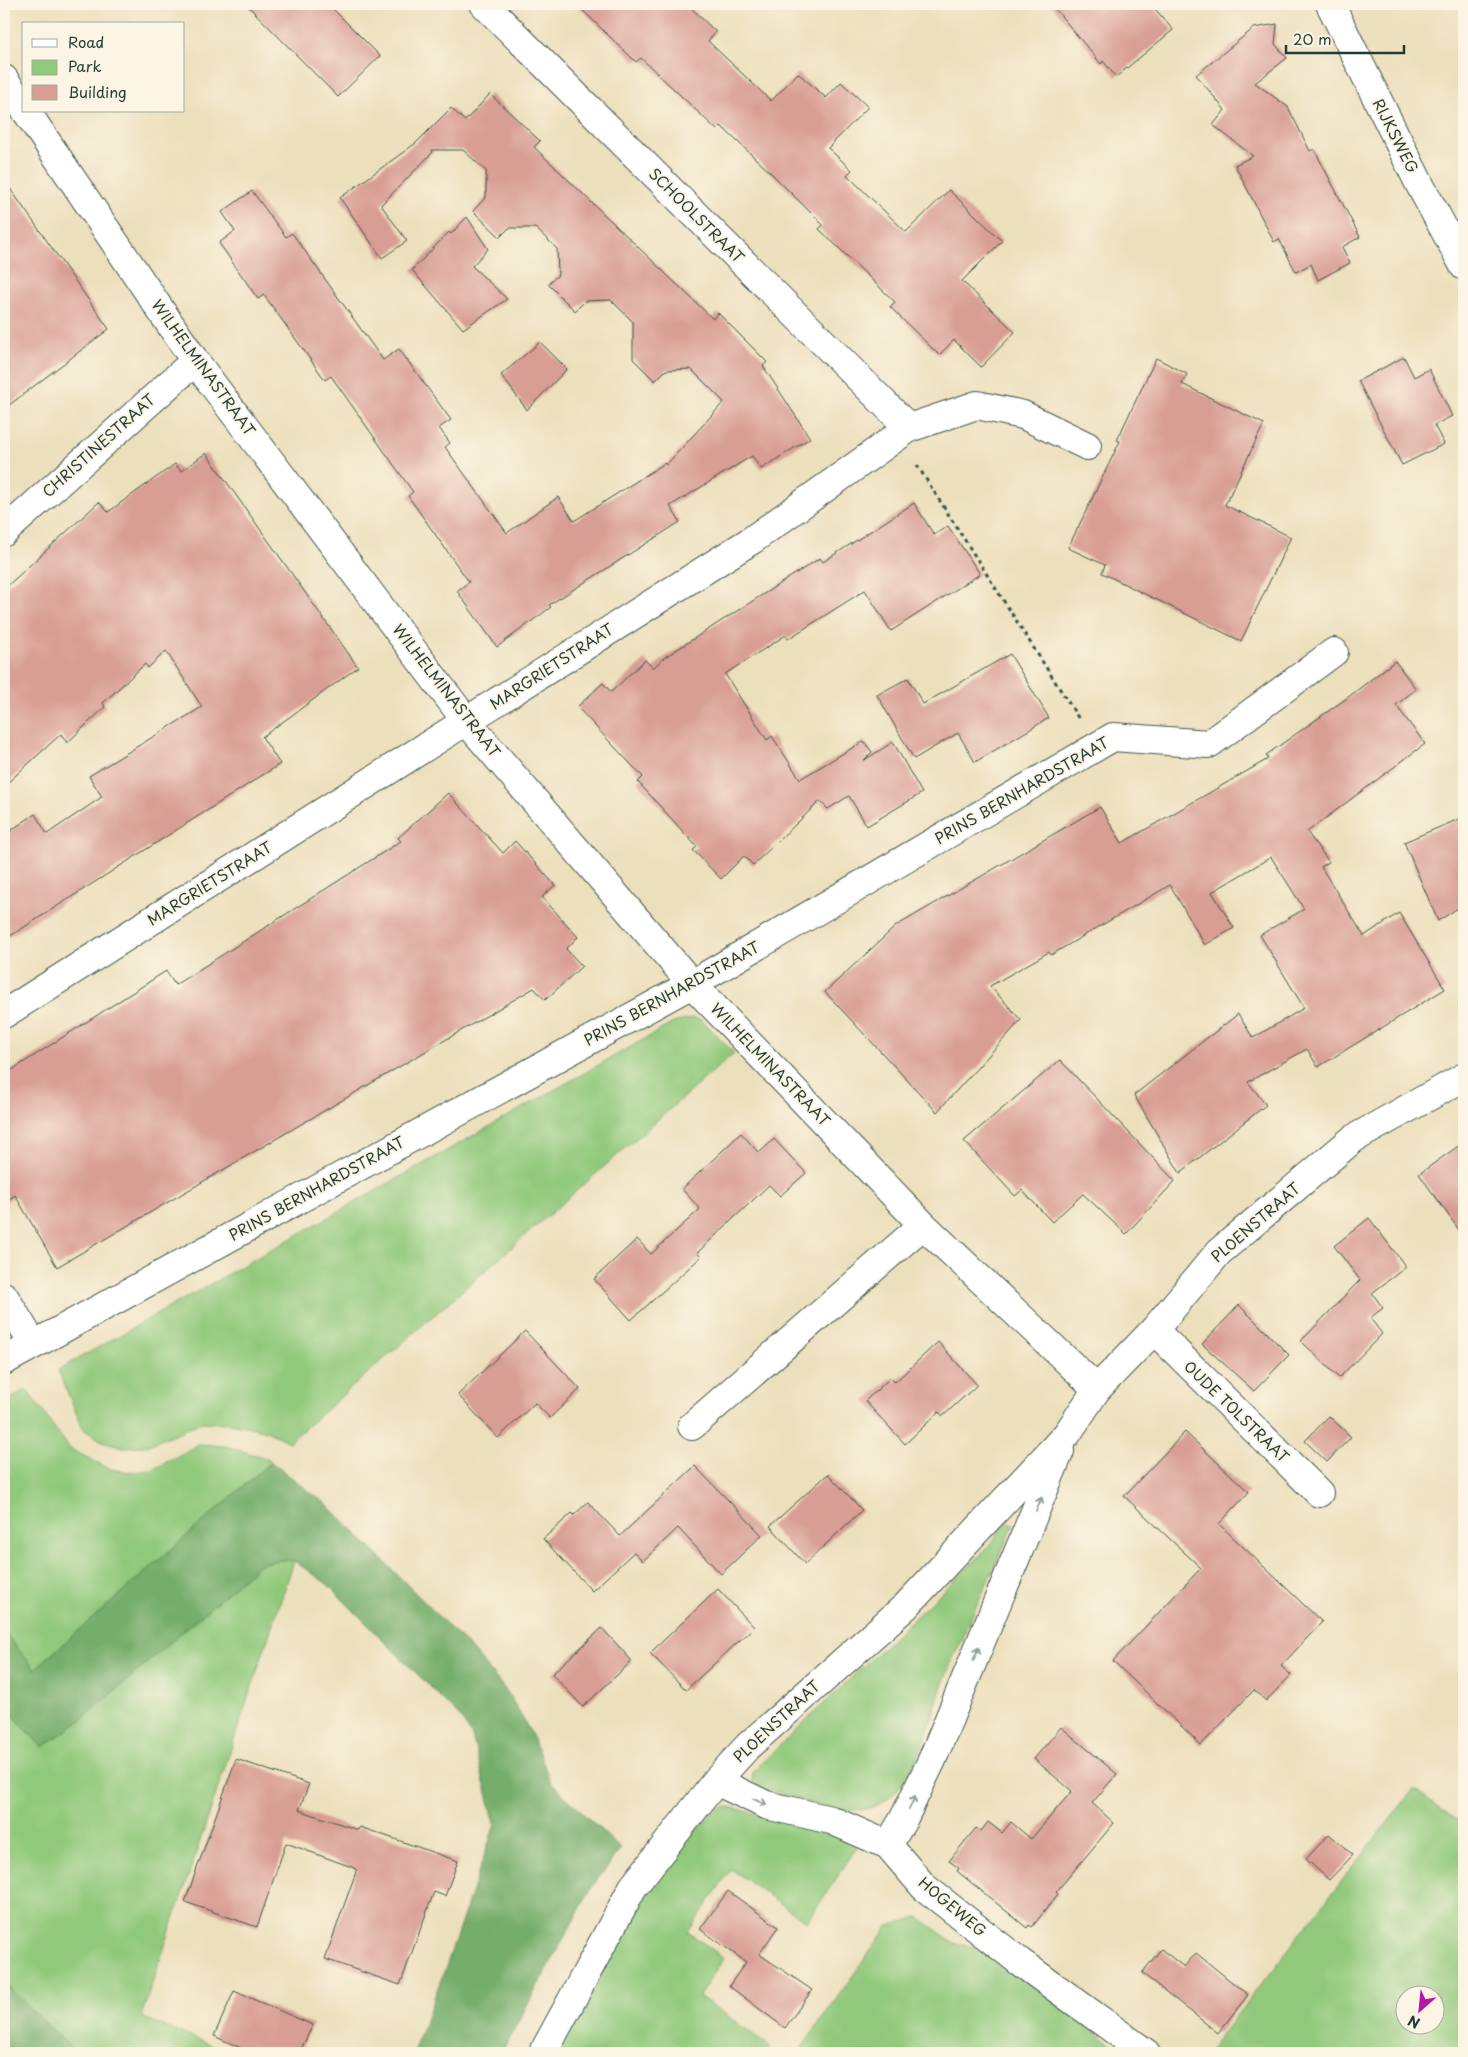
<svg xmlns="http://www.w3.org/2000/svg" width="1468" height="2057" font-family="'Playpen Sans',sans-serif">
	<rect width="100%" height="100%" fill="#fcf5e5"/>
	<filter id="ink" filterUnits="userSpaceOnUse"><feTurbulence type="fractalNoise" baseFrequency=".02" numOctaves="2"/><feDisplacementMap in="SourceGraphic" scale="10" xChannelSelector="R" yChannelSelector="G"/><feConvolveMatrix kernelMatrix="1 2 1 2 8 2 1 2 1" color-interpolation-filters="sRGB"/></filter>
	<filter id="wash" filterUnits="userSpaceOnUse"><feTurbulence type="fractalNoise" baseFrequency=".0096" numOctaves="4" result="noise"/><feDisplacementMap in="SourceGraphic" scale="20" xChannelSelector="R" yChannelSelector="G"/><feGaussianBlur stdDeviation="1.12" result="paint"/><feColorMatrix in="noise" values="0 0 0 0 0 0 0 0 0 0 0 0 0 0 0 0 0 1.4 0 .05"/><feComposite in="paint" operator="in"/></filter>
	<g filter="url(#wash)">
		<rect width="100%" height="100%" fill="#ecdfbc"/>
		<!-- green -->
		<g fill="#91c97b" stroke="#588358" fill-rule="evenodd">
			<polygon points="692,1018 702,1020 734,1053 289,1442 264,1430 230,1423 202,1422 146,1446 123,1447 102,1441 83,1429 58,1370 673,1023"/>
			<polygon points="26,1389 70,1449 110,1469 129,1472 152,1470 199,1444 225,1446 266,1458 271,1462 35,1669 4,1632 4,1402"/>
			<path d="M1006,1522L1014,1524C992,1574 967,1623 947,1673C930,1714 922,1778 882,1803C851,1823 789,1796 757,1786L752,1781L753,1771L985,1551Z"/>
			<polygon points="279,1560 294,1561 141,2017 231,2053 76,2053 4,1983 4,1705 42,1747 79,1722 260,1564"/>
			<path d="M1414,1789L1464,1825V2053H1207ZM1436,1994V2024H1406V1994Z"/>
			<polygon points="725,1806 845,1835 857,1847 807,1922 731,1869 688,1932 724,1958 699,1996 771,2047 766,2053 552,2053 631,1907 713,1812"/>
			<polygon points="918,1917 954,1943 980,1948 1124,2053 798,2053 888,1926"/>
		</g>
		<!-- forest -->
		<g fill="#74ad6b" stroke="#4a7550">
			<polygon points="271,1462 329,1506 475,1653 508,1693 531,1733 551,1783 621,1849 592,1887 501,2053 413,2053 447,1964 495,1824 472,1736 460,1717 326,1583 294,1561 279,1560 260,1564 79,1722 42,1747 4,1705 4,1632 35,1669"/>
			<polygon points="4,1983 76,2053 4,2053"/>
		</g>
		<g id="blocks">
			<!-- building -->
			<g fill="#d89d93">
				<polygon points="246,4 328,4 380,56 338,97"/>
				<polygon points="576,4 687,4 716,32 708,41 771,101 798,73 826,98 841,82 868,107 828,148 852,170 847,175 906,232 949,190 1002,241 962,281 1015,332 981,367 954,340 939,355 890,307 895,302 819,229 823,225 773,175 721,126 717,130 641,58 636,62"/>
				<polygon points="1051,4 1151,4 1173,30 1116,77 1103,61 1101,64"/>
				<polygon points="1277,24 1275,44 1287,58 1255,83 1288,107 1310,151 1314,149 1360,237 1342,247 1350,263 1318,280 1311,264 1296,272 1279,239 1274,242 1235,165 1253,156 1213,125 1225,110 1196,75 1254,28"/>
				<polygon points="490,94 540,141 534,147 713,319 718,313 767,362 763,366 810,438 761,469 752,456 670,506 680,522 549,605 551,607 497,647 457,591 469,582 408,496 413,492 331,376 325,380 264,295 258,299 219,243 235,231 222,212 252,191 286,237 292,233 383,360 399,349 451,420 439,428 450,443 445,447 507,533 558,497 574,521 665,463 666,465 724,402 691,369 666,370 655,381 633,359 633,322 611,300 585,301 575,311 548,284 558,275 557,249 546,238 535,228 509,228 500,237 473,211 486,197 486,171 463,150 432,150 433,152 381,205 407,241 382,258 340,198 416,143 451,108 465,121"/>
				<polygon points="4,180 109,329 4,409"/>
				<polygon points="467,217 488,249 472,266 507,299 463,329 412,270 449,232 451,234"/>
				<polygon points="540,342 567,369 527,410 501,375"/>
				<polygon points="1404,357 1414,377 1429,369 1452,416 1434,425 1444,444 1402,465 1358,381"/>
				<polygon points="1156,358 1187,374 1182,384 1264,424 1225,505 1291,537 1241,641 1102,573 1105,565 1068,548 1120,441 1117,440"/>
				<polygon points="206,453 358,667 262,737 280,764 4,940 4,835 35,814 47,834 102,797 89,776 202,707 166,651 148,668 145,664 103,703 105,707 67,743 61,734 4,786 4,589 99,502 108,512 175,464 181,471"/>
				<polygon points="914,503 934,535 948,526 980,574 891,631 865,590 788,639 786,635 725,674 767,740 772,736 800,779 864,741 872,752 863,761 893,742 922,793 867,826 849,796 828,809 820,801 753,865 744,856 721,879 693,850 697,847 638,782 643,777 577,707 603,683 611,692 645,660 653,668 665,657 820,558 823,562"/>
				<polygon points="1010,654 1049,718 975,762 958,733 914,759 877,695 908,678 923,704"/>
				<polygon points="1395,661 1416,689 1396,705 1425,744 1307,832 1329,862 1321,867 1364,936 1399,913 1445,989 1318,1067 1307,1049 1248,1082 1266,1105 1180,1173 1134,1095 1238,1014 1253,1038 1304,1008 1260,935 1304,909 1271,857 1212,892 1234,928 1205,945 1170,885 1051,955 1049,952 990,986 1021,1020 937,1112 825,992 896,926 1100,807 1122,843 1268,759 1266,755 1347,698"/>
				<polygon points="448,793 503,853 515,841 555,885 542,897 578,937 566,949 582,966 545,1000 534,988 57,1267 15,1195 4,1203 4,1075 166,971 175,985 401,841 398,838"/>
				<polygon points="1464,817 1464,904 1438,921 1404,842"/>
				<polygon points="1060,1060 1175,1181 1126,1234 1083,1194 1052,1222 1022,1190 1015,1196 964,1141"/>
				<polygon points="741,1133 759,1153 774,1139 806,1173 780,1196 769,1185 697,1253 701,1257 631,1320 594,1279 637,1239 651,1254 700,1209 682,1189"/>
				<polygon points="1464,1142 1464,1237 1419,1174"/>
				<polygon points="1369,1218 1406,1267 1372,1293 1383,1308 1370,1318 1382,1334 1339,1378 1301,1341 1360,1280 1334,1246"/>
				<polygon points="1239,1305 1289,1355 1254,1391 1202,1344"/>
				<polygon points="525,1331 580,1389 550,1418 535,1403 498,1438 458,1395"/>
				<polygon points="938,1342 977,1385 943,1416 939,1412 905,1444 865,1401 890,1378 895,1382"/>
				<polygon points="1329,1416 1351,1437 1327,1462 1305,1441"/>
				<polygon points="1185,1432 1249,1492 1219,1524 1322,1622 1281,1666 1291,1675 1266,1701 1254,1690 1201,1745 1113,1661 1201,1568 1124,1496"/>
				<polygon points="695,1466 762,1535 721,1574 678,1528 643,1561 634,1552 592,1591 543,1539 572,1513 574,1515 588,1502 620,1536"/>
				<polygon points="828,1474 862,1510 805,1564 770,1526"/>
				<polygon points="718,1589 754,1627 686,1690 650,1653"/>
				<polygon points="602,1628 632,1661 583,1707 552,1674"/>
				<polygon points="1061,1727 1117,1774 1092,1803 1114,1823 1056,1892 1058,1894 1032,1927 1029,1925 1027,1928 957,1871 959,1868 949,1861 976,1828 981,1831 988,1822 1002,1833 1011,1822 1031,1839 1072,1791 1034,1759"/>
				<polygon points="236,1759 309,1784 299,1810 358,1830 360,1827 458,1861 445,1896 434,1892 400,1985 325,1959 357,1869 286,1843 257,1927 185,1902"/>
				<polygon points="1329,1834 1353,1855 1329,1880 1306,1859"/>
				<polygon points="728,1891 778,1927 759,1954 812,1990 785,2028 729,1986 746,1962 700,1929"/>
				<polygon points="1161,1949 1184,1967 1196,1953 1248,1995 1218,2033 1142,1973"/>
				<polygon points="234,1991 313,2025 299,2053 252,2053 214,2036"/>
			</g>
		</g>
	</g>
	<g filter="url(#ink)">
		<use href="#blocks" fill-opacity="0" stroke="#3e5548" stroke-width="1"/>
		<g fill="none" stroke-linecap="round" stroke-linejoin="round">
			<!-- minor casing -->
			<g stroke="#3e5548" stroke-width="30">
				<g id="minor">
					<polyline points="484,4 909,428"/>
					<polyline points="4,79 24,108"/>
					<polyline points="26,111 195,361 467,722 692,984 923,1225 1097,1389"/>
					<polyline points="4,532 195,361"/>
					<polyline points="4,1014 752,540 909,428 977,405 1023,415 1087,446"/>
					<polyline points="4,1296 33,1344"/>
					<polyline points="1154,1330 1319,1493"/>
					<polyline points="4,1361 692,984 1113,737 1209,744 1334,652"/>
					<polyline points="692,1426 923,1225"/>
					<polyline points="716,1781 766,1805 831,1820 888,1845 924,1887 1020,1962 1146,2053"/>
					<polyline points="888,1845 903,1820 932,1760 1060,1451"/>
					<polyline points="543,2053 633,1887 716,1781 748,1746 906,1606 1067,1434 1097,1389 1154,1330 1219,1252 1353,1139 1464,1077"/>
				</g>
			</g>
			<!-- tertiary casing -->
			<g stroke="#3e5548" stroke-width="30">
				<polyline id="tertiary" points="1330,4 1420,185 1464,266"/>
			</g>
			<!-- path -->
			<polyline stroke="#3e5548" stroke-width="3" stroke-dasharray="4 4" stroke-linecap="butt" points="917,465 1079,719"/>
			<!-- minor -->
			<use href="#minor" stroke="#fff" stroke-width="28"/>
			<!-- tertiary -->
			<use href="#tertiary" stroke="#fff" stroke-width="28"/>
		</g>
		<!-- one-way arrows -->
		<defs><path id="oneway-shaft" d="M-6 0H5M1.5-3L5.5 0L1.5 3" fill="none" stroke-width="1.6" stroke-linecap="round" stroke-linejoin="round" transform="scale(1.25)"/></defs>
		<g stroke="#8f9e9a">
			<use href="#oneway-shaft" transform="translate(1039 1504) rotate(-67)"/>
			<use href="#oneway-shaft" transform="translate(976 1654) rotate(-67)"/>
			<use href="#oneway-shaft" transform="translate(760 1802) rotate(24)"/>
			<use href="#oneway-shaft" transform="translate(912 1803) rotate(-64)"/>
		</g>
	</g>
	<g text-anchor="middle" stroke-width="4" stroke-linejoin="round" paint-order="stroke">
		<!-- street labels -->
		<g font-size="15" fill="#1f3d34" stroke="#fcf5e5">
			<text transform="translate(1395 136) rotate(63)" y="5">RIJKSWEG</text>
			<text transform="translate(696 216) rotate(45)" y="5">SCHOOLSTRAAT</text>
			<text transform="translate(203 368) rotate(54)" y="5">WILHELMINASTRAAT</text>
			<text transform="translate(99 446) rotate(-42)" y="5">CHRISTINESTRAAT</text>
			<text transform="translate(552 667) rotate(-33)" y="5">MARGRIETSTRAAT</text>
			<text transform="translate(446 691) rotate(52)" y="5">WILHELMINASTRAAT</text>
			<text transform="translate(1022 791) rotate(-30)" y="5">PRINS BERNHARDSTRAAT</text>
			<text transform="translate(210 884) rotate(-32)" y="5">MARGRIETSTRAAT</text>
			<text transform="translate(672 994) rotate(-29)" y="5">PRINS BERNHARDSTRAAT</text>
			<text transform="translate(770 1065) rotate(46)" y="5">WILHELMINASTRAAT</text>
			<text transform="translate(317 1189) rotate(-29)" y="5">PRINS BERNHARDSTRAAT</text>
			<text transform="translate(1256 1223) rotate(-41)" y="5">PLOENSTRAAT</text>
			<text transform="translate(1236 1412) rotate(44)" y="5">OUDE TOLSTRAAT</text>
			<text transform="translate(777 1722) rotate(-43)" y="5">PLOENSTRAAT</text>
			<text transform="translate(952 1907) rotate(40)" y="5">HOGEWEG</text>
		</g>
	</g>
	<!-- margin -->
	<rect width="1468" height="2057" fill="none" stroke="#fcf5e5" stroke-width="20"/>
	<!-- legend -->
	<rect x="22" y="22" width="162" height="90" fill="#fcf5e5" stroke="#a4ab9e"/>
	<rect x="32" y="39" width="25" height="8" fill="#ffffff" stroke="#a4ab9e"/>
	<text x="68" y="48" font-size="15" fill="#1f3d34">Road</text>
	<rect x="32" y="60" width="25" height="15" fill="#91c97b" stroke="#a4ab9e"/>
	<text x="68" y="72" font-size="15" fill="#1f3d34">Park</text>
	<rect x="32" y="85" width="25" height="15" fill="#d89d93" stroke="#a4ab9e"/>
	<text x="68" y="98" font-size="15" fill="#1f3d34">Building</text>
	<!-- north arrow -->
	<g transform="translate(1420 2010) rotate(207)"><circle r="24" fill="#fcf5e5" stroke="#a4ab9e"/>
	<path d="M0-4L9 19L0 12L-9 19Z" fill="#b5179e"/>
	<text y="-8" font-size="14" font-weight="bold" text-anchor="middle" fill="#1f3d34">N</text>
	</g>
	<!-- scale -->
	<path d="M1286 45v8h118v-8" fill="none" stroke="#1f3d34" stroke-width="2.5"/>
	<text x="1293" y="45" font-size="15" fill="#1f3d34" stroke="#fcf5e5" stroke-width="4" paint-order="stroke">20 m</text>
</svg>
